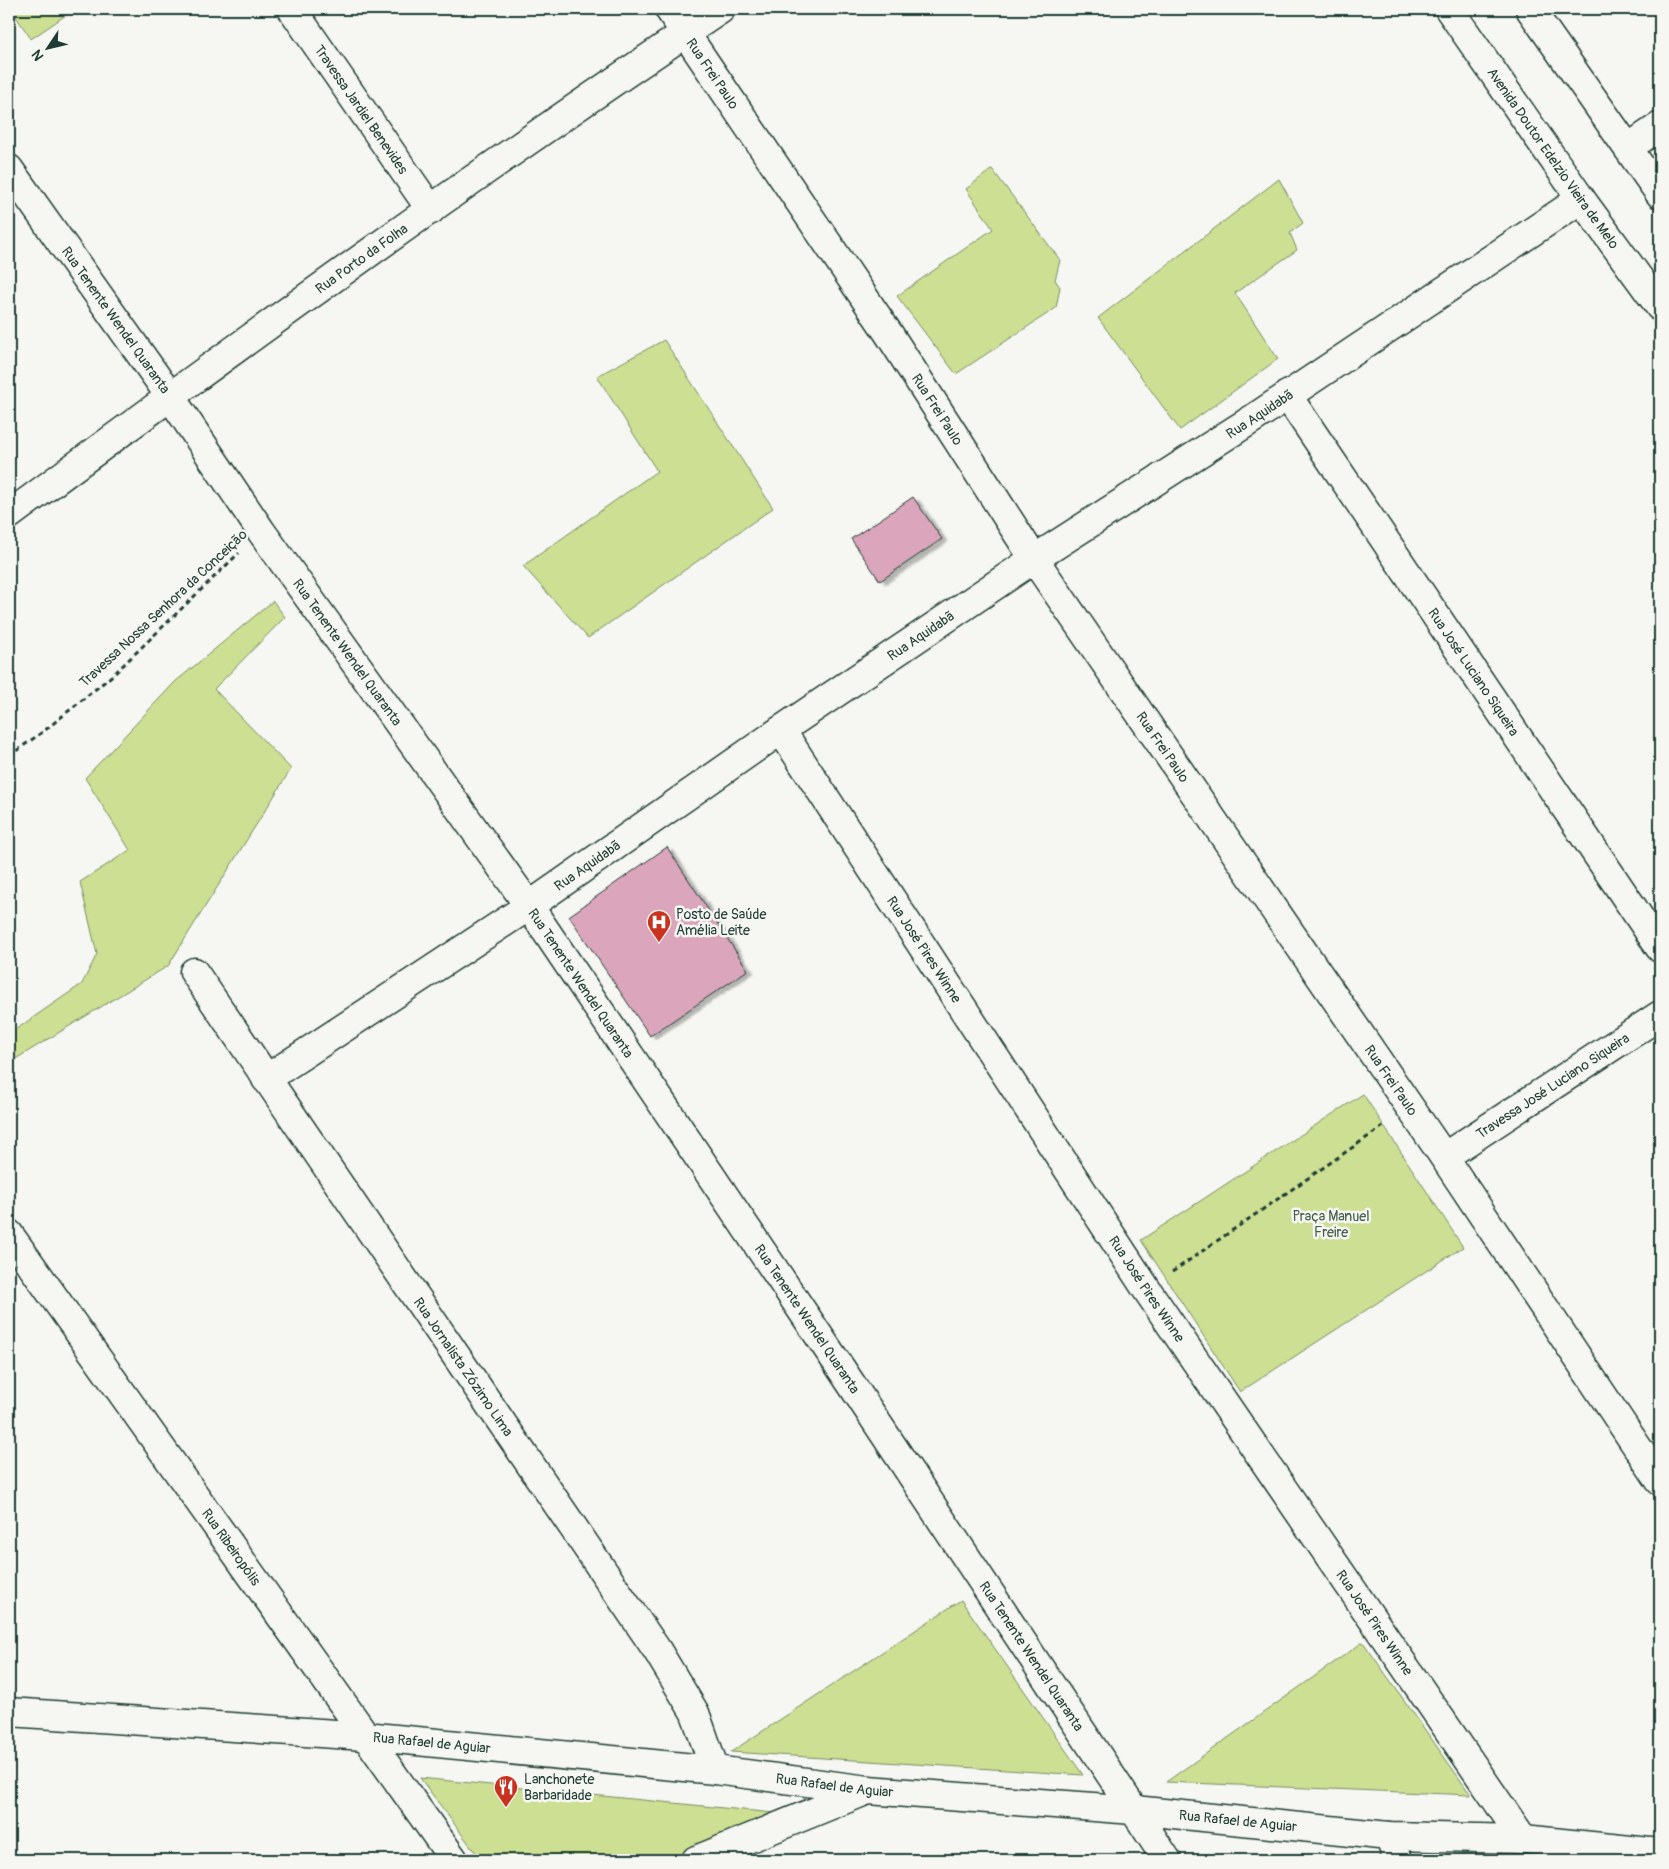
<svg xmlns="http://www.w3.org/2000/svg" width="1669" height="1869" font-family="Pangolin,sans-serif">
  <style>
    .green { fill: #cddf93; stroke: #768e64 }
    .building { fill: #dba5bb; stroke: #1f3d34; filter: url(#shadow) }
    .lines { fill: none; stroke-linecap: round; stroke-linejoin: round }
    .street-casing { stroke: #1f3d34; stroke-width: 31 }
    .secondary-casing { stroke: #1f3d34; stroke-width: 31 }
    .path { stroke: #1f3d34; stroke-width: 3; stroke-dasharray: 5 4; stroke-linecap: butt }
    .street { stroke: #f6f6f2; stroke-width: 28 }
    .secondary { stroke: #f6f6f2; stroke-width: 28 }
    .labels { text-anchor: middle; stroke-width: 5; stroke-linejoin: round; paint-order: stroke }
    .street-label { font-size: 14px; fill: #1f3d34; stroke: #f6f6f2 }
    .poi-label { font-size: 14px; fill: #1f3d34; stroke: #f6f6f2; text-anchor: start }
    .park-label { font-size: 14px; fill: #425d47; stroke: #f6f6f2 }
  </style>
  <defs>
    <filter id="shadow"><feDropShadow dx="5.5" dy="3" stdDeviation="1" flood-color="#0004"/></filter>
  </defs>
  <rect width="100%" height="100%" fill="#f6f6f2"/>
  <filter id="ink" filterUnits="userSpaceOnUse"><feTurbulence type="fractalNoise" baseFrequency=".02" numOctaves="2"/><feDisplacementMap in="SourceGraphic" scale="10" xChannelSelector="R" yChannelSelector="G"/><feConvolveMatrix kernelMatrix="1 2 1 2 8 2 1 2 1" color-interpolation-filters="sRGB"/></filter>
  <g filter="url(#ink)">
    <path class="green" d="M11 9H65L69 13 31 39Z
      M992 169 1060 260 1055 280 1060 287 1056 308 956 374 897 296 993 229 966 189Z
      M1279 179 1303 223 1290 233 1297 250 1235 293 1278 359 1180 430 1098 318Z
      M664 340 773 508 588 638 523 566 657 471 597 376Z
      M273 601 285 617 214 689 291 769 168 966 9 1063V1034L82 984 97 954 80 882 130 850 85 778 175 682Z
      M1363 1094 1463 1247 1240 1392 1141 1240Z
      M961 1600 1083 1775 731 1752Z
      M1363 1642 1471 1795 1166 1782Z
      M420 1778 784 1814 672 1860H481Z"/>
    <path class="building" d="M913 497 942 539 880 581 851 539Z
      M667 847 748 970 650 1036 569 916Z"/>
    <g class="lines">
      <g class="street-casing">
        <g id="street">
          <path id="s1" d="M292 9 431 210"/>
          <path id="s2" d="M669 9 889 334 1034 559 1444 1157 1660 1481"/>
          <path d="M1628 148 1660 126"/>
          <path id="s3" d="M9 169 170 396 261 531 529 906 842 1370 1167 1860"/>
          <path id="s4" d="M1287 395 1660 948"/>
          <path id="s5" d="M9 515C243 342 479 171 721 9"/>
          <path id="s6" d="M781 730 1147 1290 1523 1839"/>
          <path id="s7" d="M194 972 657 1650 695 1713 715 1770"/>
          <path id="s8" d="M266 1079 529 906 781 730 1034 559 1254 418 1581 199"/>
          <path id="s9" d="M1444 1157 1660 1015"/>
          <path id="s10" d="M9 1234 454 1860"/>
          <path d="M1389 1836 1398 1860"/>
          <path d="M696 1860 868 1790"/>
        </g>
      </g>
      <g class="secondary-casing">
        <g id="secondary">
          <path id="s11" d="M1449 9 1581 199 1660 307"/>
          <path d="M1530 9 1660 194"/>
          <path id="s12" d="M9 1712 365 1736 715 1770 868 1790 1134 1810 1389 1836 1523 1839 1660 1853"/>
        </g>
      </g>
      <path class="path" d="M9 756 44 731 114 674 239 553
        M1172 1272 1385 1125"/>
      <use href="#street" class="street"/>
      <use href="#secondary" class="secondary"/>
    </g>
  </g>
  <defs>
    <g id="hospital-pin" transform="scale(1.25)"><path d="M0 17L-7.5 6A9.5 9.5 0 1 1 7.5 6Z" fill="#c8321e" stroke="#f6f6f2"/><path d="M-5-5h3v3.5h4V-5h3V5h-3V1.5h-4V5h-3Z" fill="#fff"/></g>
    <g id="restaurant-pin" transform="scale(1.25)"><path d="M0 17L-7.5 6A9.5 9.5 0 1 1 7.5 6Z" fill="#c8321e" stroke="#f6f6f2"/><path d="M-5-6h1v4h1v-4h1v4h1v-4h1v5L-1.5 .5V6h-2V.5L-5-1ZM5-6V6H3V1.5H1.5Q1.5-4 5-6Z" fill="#fff"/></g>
  </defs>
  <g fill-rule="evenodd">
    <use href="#hospital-pin" x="659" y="922"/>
    <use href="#restaurant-pin" x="506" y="1787"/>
  </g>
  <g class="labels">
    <g class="street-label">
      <text dy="5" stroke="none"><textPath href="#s2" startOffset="78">Rua Frei Paulo</textPath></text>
      <text dy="5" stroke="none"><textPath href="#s1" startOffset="122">Travessa Jardiel Benevides</textPath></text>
      <text dy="5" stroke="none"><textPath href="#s11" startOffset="182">Avenida Doutor Edelzio Vieira de Melo</textPath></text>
      <text dy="5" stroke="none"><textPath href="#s5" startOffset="436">Rua Porto da Folha</textPath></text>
      <text dy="5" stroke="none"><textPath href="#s3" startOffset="185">Rua Tenente Wendel Quaranta</textPath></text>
      <text dy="5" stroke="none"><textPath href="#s2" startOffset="482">Rua Frei Paulo</textPath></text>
      <text dy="5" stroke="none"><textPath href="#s8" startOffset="1196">Rua Aquidabã</textPath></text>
      <text transform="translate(163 608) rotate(-43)" y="5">Travessa Nossa Senhora da Conceição</text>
      <text dy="5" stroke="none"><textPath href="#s8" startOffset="791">Rua Aquidabã</textPath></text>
      <text dy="5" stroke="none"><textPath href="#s3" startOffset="590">Rua Tenente Wendel Quaranta</textPath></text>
      <text dy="5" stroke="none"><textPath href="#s4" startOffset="334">Rua José Luciano Siqueira</textPath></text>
      <text dy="5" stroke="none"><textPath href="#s2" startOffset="888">Rua Frei Paulo</textPath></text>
      <text dy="5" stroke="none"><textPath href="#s8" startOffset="386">Rua Aquidabã</textPath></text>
      <text dy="5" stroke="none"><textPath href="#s6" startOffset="262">Rua José Pires Winne</textPath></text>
      <text dy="5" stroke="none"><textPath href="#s3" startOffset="995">Rua Tenente Wendel Quaranta</textPath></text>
      <text dy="5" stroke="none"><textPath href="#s2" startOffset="1292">Rua Frei Paulo</textPath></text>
      <text dy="5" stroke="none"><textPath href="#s9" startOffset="130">Travessa José Luciano Siqueira</textPath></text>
      <text dy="5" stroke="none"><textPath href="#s6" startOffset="668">Rua José Pires Winne</textPath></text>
      <text dy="5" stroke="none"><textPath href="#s3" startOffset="1400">Rua Tenente Wendel Quaranta</textPath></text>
      <text dy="5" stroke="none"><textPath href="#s7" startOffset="478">Rua Jornalista Zózimo Lima</textPath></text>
      <text dy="5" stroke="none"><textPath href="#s10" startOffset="384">Rua Ribeiropólis</textPath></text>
      <text dy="5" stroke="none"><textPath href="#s6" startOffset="1072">Rua José Pires Winne</textPath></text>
      <text dy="5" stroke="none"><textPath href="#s3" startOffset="1805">Rua Tenente Wendel Quaranta</textPath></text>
      <text dy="5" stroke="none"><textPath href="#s12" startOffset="424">Rua Rafael de Aguiar</textPath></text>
      <text dy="5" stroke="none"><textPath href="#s12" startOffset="829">Rua Rafael de Aguiar</textPath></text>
      <text dy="5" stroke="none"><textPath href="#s12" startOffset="1234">Rua Rafael de Aguiar</textPath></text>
    </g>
    <g class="poi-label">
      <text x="676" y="919">Posto de Saúde<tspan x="676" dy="16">Amélia Leite</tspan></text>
      <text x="524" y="1784">Lanchonete<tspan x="524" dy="16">Barbaridade</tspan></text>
    </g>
    <g class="park-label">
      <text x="1331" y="1221">Praça Manuel<tspan x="1331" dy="16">Freire</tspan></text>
    </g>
  </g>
  <rect width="1669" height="1869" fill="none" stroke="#f6f6f2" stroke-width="30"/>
  <rect x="15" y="15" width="1639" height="1839" fill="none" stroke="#1f3d34" stroke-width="2" filter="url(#ink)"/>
  <g transform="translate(48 48) rotate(235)" stroke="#f6f6f2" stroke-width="4" paint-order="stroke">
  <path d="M0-4L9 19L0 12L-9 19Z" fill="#1f3d34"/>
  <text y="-8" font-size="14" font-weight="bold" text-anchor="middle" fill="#1f3d34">N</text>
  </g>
</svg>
